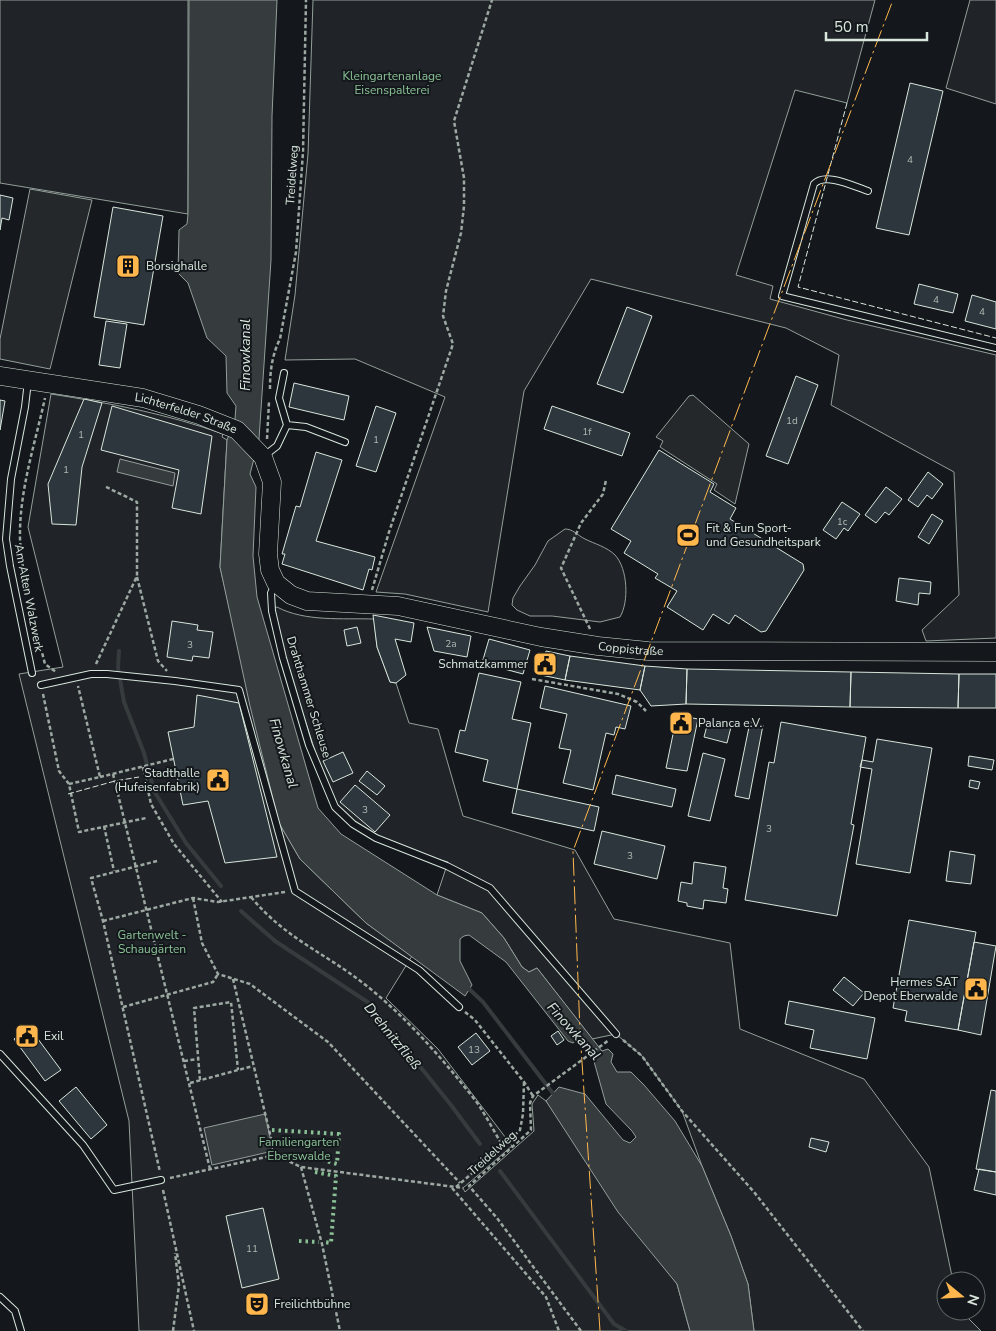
<svg xmlns="http://www.w3.org/2000/svg" width="996" height="1331" font-family="'Nunito Sans',sans-serif">
  <style>
    .green { fill: #202428; stroke: #939e99 }
    .parking { fill: #24282b; stroke: #939e99 }
    .water { fill: #363b3e; stroke: #939e99 }
    .lines { fill: none; stroke-linecap: round; stroke-linejoin: round }
    .stream { stroke: #363b3e; stroke-width: 4 }
    .building { fill: #2c363c; stroke: #d8e6dc }
    .service-casing { stroke: #d8e6dc; stroke-width: 8 }
    .secondary-casing { stroke: #d8e6dc; stroke-width: 19 }
    .path { stroke: #9da8a2; stroke-width: 2.5; stroke-dasharray: 4 2.5; stroke-linecap: butt }
    .service { stroke: #14181c; stroke-width: 6 }
    .secondary { stroke: #14181c; stroke-width: 18 }
    .hedge { stroke: #8ac095; stroke-width: 4; stroke-dasharray: 2.5 4; stroke-linecap: butt }
    .fence { stroke: #d8e6dc; stroke-width: 1; stroke-dasharray: 6 2.5; stroke-linecap: butt }
    .power { stroke: #ffb74d; stroke-width: 1; stroke-dasharray: 18 4 2.5 4; stroke-linecap: butt }
    .labels { text-anchor: middle; stroke-width: 4; stroke-linejoin: round; paint-order: stroke }
    .number-label { font-size: 10px; fill: #adbab4 }
    .park-label { font-size: 12px; fill: #8ac095; stroke: #14181c }
    .street-label { font-size: 12px; fill: #d8e6dc; stroke: #14181c }
    .poi-label { font-size: 12px; fill: #d8e6dc; stroke: #14181c; text-anchor: start }
    .water-label { font-size: 14px; font-style: italic; fill: #d8e6dc; stroke: #14181c }
  </style>
  <rect width="100%" height="100%" fill="#14181c"/>
  <path class="green" d="M0 0H188V214L0 183Z
    M313 0H875L847 103 795 90 736 275 773 286 770 299 847 320 996 355V638L926 641 922 630 959 595 954 472 831 405 839 355 786 328 591 279 524 391 488 612 405 594 376 592 445 397 355 359 285 360 295 295 308 154Z
    M970 0H996V104L946 88Z
    M51 394C109 403 168 414 223 434L222 437 227 440 220 567 279 823 300 859 366 923 412 956 386 998 438 1049 512 1146 463 1188 465 1192 534 1131 532 1104 538 1095 546 1101 677 1284 690 1331H139L129 1121 19 674 63 667 28 527Z
    M565 529C573 529 577 535 585 539 595 544 607 547 615 555 628 569 629 602 620 617L600 622 552 616H530L517 610 512 605 513 598 520 586 535 565 548 541Z
    M277 607C305 622 343 618 374 619L377 647 390 682 396 683 409 723 438 729 463 816 575 850 614 919 730 943 740 1029 864 1079 929 1167 953 1281H946V1311H961L981 1331H754L748 1284 731 1236 702 1166 682 1111 642 1056 616 1034 592 1039 537 968 529 972 522 967 504 938 482 913 437 895 448 862 383 844 335 811 290 675 273 608Z"/>
  <path class="parking" d="M30 189 92 200 50 369 0 359V339Z
    M693 395 749 444 735 504 714 490 717 484 660 447 663 441 656 437 689 396Z"/>
  <path class="water" d="M189 0H277L272 116 271 260 259 439 250 474 256 487 253 556 257 597 318 808 341 834 437 895 482 913 504 938 522 967 529 972 537 968 602 1051 608 1049 613 1054 611 1062 617 1072H631L644 1085 675 1121 702 1166 731 1236 748 1284 754 1331H690L677 1284 618 1212 546 1101 559 1087 585 1094 623 1140 630 1143 636 1137 632 1131 606 1104 593 1058 578 1039 573 1043 568 1041 506 962 469 935 464 936 460 939V961L472 985 465 996 366 923 300 859 279 823 250 706 220 567 227 440 235 419 236 406 227 393 226 356 207 338 188 283 178 273 179 230 187 224 188 214Z
    M120 459 175 473 173 486 117 472Z
    M265 1114 273 1151 212 1165 204 1128Z"/>
  <g class="lines">
    <path class="stream" d="M119 651 118 668 124 702 144 753 154 791 186 843 221 886
      M241 911 275 941 369 1003 451 1105 480 1144
      M467 987 483 1002 555 1096
      M500 1171 614 1324 626 1331"/>
  </g>
  <path class="building" d="M910 83 943 91 909 235 876 228Z
    M0 195 13 198 9 220 2 218 0 230Z
    M113 207 163 216 144 325 94 317Z
    M919 284 958 294 953 313 914 304Z
    M972 295 996 302V329L965 321Z
    M627 307 652 316 623 393 597 384Z
    M106 321 127 324 120 368 99 365Z
    M796 376 818 385 788 464 766 456Z
    M294 383 349 396 344 420 289 407Z
    M84 399 102 403 82 467 76 525 52 524 48 484Z
    M0 400 5 401 0 430Z
    M112 406 212 436 201 514 172 508 179 470 101 450Z
    M376 406 396 413 376 472 356 466Z
    M552 406 630 433 622 456 544 429Z
    M659 450 714 484 710 492 736 508 730 519 803 564 804 570 766 631 761 632 735 615 729 624 713 614 703 630 667 607 677 591 655 578 658 574 624 553 631 541 611 529Z
    M316 452 342 460 316 541 375 557 372 570 369 569 363 590 282 564 285 554H282L296 506 300 507Z
    M928 472 943 484 932 499 927 495 918 507 908 500Z
    M886 487 902 499 889 515 885 512 876 523 865 515Z
    M842 502 860 514 848 531 844 528 836 539 823 530Z
    M932 514 943 521 929 544 918 537Z
    M899 578 931 582 930 594 919 593 918 605 896 601Z
    M373 615 414 623 411 642 395 639 406 675 396 683 390 682 377 647Z
    M172 621 198 625 197 630 213 632 209 658 193 656 192 661 167 657Z
    M357 627 361 643 347 646 344 630Z
    M427 627 471 636 467 657 434 651Z
    M489 639 530 650 523 674 482 663Z
    M546 651 570 656 565 680 541 675Z
    M570 656 645 666 640 690 565 680Z
    M645 666 687 669 686 704 651 706 640 690Z
    M687 669 851 672 850 707 686 704Z
    M851 672 959 674 958 708 850 707Z
    M479 673 521 682 512 719 531 723 517 789 483 781 488 760 455 752 460 730 465 731Z
    M959 674H996V708H958Z
    M545 686 631 706 625 729 616 727 614 735 606 733 593 790 563 783 571 750 559 748 567 714 540 708Z
    M197 695 239 703 277 857 225 863 208 801 183 805 168 732 194 727Z
    M677 715 698 719 687 771 666 768Z
    M708 722 731 727 727 743 704 737Z
    M750 722 763 725 749 799 735 796Z
    M781 722 866 737 851 824 854 825 837 916 745 900 769 762 774 763Z
    M877 739 932 748 910 873 856 864 872 769 860 767 862 760 873 762Z
    M343 752 353 773 333 782 323 761Z
    M703 753 725 759 710 821 688 816Z
    M969 756 994 760 992 770 968 766Z
    M367 771 385 786 377 795 359 781Z
    M616 775 676 789 672 807 612 794Z
    M970 780 980 782 978 789 969 787Z
    M355 785 390 815 375 832 340 802Z
    M517 789 599 807 594 831 512 813Z
    M602 831 665 846 657 879 594 864Z
    M950 851 975 855 971 884 946 881Z
    M694 862 726 867 723 888 728 889 726 903 704 900 703 909 687 906V903L678 901 681 882 692 884Z
    M909 920 976 932 958 1030 905 1021 907 1011 893 1008Z
    M974 942 996 946 981 1035 958 1030Z
    M844 977 864 993 853 1006 833 990Z
    M789 1001 875 1018 867 1059 810 1048 814 1030 785 1024Z
    M29 1027 61 1070 45 1081 14 1039Z
    M558 1031 564 1040 557 1045 551 1036Z
    M476 1033 490 1051 472 1065 458 1047Z
    M76 1087 107 1125 91 1139 59 1101Z
    M991 1090 996 1091V1172L976 1169Z
    M811 1138 829 1142 826 1152 809 1147Z
    M979 1169 996 1172V1195L974 1190Z
    M263 1208 279 1279 242 1288 226 1216Z"/>
  <g class="lines">
    <g class="service-casing">
      <path id="service" d="M868 191C853 186 825 172 814 184L782 296 996 348
        M28 381 25 407 11 479 6 539 10 566 32 673
        M287 425 306 427 345 442
        M264 456 277 446 287 425 279 398 284 373
        M275 584 271 593 272 611 283 658 309 745 335 807 353 824 376 838 447 866 490 888 616 1034
        M41 685 91 674H107L175 681 239 690 295 891 419 970 459 1007
        M0 1054 83 1145 114 1190 161 1180
        M0 1297 15 1311 21 1331"/>
    </g>
    <g class="secondary-casing">
      <g id="secondary">
        <path id="s1" d="M0 376 143 398 199 415 237 430 263 457 272 482 268 554 270 570 276 583 291 595 307 601 398 606 541 637 598 646 648 651 996 652"/>
      </g>
    </g>
    <path class="path" d="M270 389C270 371 272 355 280 339L296 252 303 152 306 0
      M267 439 269 402
      M137 577 158 661 167 671
      M372 590 389 532 453 344 443 316 446 291 461 233 464 206V178L454 121 492 0
      M27 592C24 575 21 557 20 539 19 491 35 444 45 398
      M29 603 45 664 56 672
      M590 629 561 568 581 523 603 494 606 480
      M96 664 137 576V502L104 486
      M532 679 618 694 637 702 646 711
      M43 694 59 771 69 784 79 832 146 818
      M143 767 151 804 174 844 222 902
      M113 774 210 1169
      M100 777 173 759
      M69 784 100 777 78 686
      M104 826 114 871
      M157 861 91 878 103 921 160 1172
      M251 897C285 938 323 952 363 983 399 1011 430 1045 459 1080 466 1089 474 1098 480 1107 488 1120 496 1134 503 1147
      M193 898 202 943 218 974 250 984 328 1042 460 1183
      M103 921 193 898 218 902 285 892
      M233 979 275 1155
      M123 1007 213 982 218 974
      M465 1012 475 1020 524 1082 533 1096
      M623 1040 642 1056 682 1111 754 1192 863 1331
      M184 1061 198 1059
      M200 1080 194 1008 231 1002 238 1070
      M190 1083 253 1066
      M301 1167 322 1244 340 1331
      M170 1178 275 1155 301 1167 463 1188
      M456 1187 503 1147 520 1130 523 1114 524 1082
      M452 1188 546 1297 559 1331
      M163 1190 194 1331
      M173 1331 179 1285 175 1253
      M581 1331 497 1218 469 1186 531 1130 530 1103 533 1096 609 1040"/>
    <use href="#service" class="service"/>
    <use href="#secondary" class="secondary"/>
    <path class="hedge" d="M272 1130 339 1134 337 1164 305 1155
      M315 1172 336 1176 331 1243 324 1242
      M299 1241 319 1242"/>
    <path class="fence" d="M847 103 798 287 996 338
      M68 794 115 781 139 777"/>
    <path class="power" d="M600 1331 580 1032 573 851 768 329 893 0"/>
  </g>
  <defs>
    <g id="building-square" transform="scale(1.25)"><rect x="-9" y="-9" width="18" height="18" rx="4" fill="#ffb74d" stroke="#14181c"/><path d="M-4-6H4V6H1V3H-1V6H-4ZM-2.5-4.3h1.7v1.8h-1.7ZM.8-4.3h1.7v1.8H.8ZM-2.5-1h1.7V.8h-1.7ZM.8-1h1.7V.8H.8Z" fill="#111"/></g>
    <g id="stadium-square" transform="scale(1.25)"><rect x="-9" y="-9" width="18" height="18" rx="4" fill="#ffb74d" stroke="#14181c"/><path d="M0-5a6.5 5 0 1 0 0 10a6.5 5 0 1 0 0-10ZM-3.5-1.8h7v3.6h-7Z" fill="#111"/></g>
    <g id="civic-square" transform="scale(1.25)"><rect x="-9" y="-9" width="18" height="18" rx="4" fill="#ffb74d" stroke="#14181c"/><path d="M-.6-6.5H3V-4.5H.6V-3L4-1V1h2V6H-6V1h2V-1L-.6-3ZM-1.2 2.5V6h2.4V2.5Z" fill="#111"/></g>
    <g id="theatre-square" transform="scale(1.25)"><rect x="-9" y="-9" width="18" height="18" rx="4" fill="#ffb74d" stroke="#14181c"/><path d="M-5-5.5Q0-4 5-5.5V0Q5 5 0 6Q-5 5-5 0ZM-3.3-2.5H-1v1.5H-3.3ZM1-2.5H3.3v1.5H1ZM-2.8 1Q0 5.5 2.8 1Z" fill="#111"/></g>
  </defs>
  <g fill-rule="evenodd">
    <use href="#building-square" x="128" y="266"/>
    <use href="#stadium-square" x="688" y="535"/>
    <use href="#civic-square" x="545" y="664"/>
    <use href="#civic-square" x="681" y="723"/>
    <use href="#civic-square" x="218" y="780"/>
    <use href="#civic-square" x="976" y="989"/>
    <use href="#civic-square" x="27" y="1036"/>
    <use href="#theatre-square" x="257" y="1304"/>
  </g>
  <g class="labels">
    <g class="number-label">
      <text x="910" y="163">4</text>
      <text x="936" y="303">4</text>
      <text x="982" y="315">4</text>
      <text x="792" y="424">1d</text>
      <text x="587" y="435">1f</text>
      <text x="81" y="438">1</text>
      <text x="376" y="443">1</text>
      <text x="66" y="473">1</text>
      <text x="842" y="525">1c</text>
      <text x="451" y="647">2a</text>
      <text x="190" y="648">3</text>
      <text x="365" y="813">3</text>
      <text x="769" y="832">3</text>
      <text x="630" y="859">3</text>
      <text x="474" y="1053">13</text>
      <text x="252" y="1252">11</text>
    </g>
    <g class="park-label">
      <text x="392" y="80">Kleingartenanlage<tspan x="392" dy="14">Eisenspalterei</tspan></text>
      <text x="152" y="939">Gartenwelt -<tspan x="152" dy="14">Schaugärten</tspan></text>
      <text x="299" y="1146">Familiengarten<tspan x="299" dy="14">Eberswalde</tspan></text>
    </g>
    <g class="street-label">
      <text transform="translate(292 175) rotate(-86)" y="4">Treidelweg</text>
      <text dy="4" stroke="none"><textPath href="#s1" startOffset="190">Lichterfelder Straße</textPath></text>
      <text transform="translate(29 598) rotate(79)" y="4">Am Alten Walzwerk</text>
      <text dy="4" stroke="none"><textPath href="#s1" startOffset="775">Coppistraße</textPath></text>
      <text transform="translate(309 697) rotate(73)" y="4">Drahthammer Schleuse</text>
      <text transform="translate(492 1153) rotate(-42)" y="4">Treidelweg</text>
    </g>
    <g class="poi-label">
      <text x="146" y="270">Borsighalle</text>
      <text x="706" y="532">Fit &amp; Fun Sport-<tspan x="706" dy="14">und Gesundheitspark</tspan></text>
      <text x="528" y="668" text-anchor="end">Schmatzkammer</text>
      <text x="698" y="727">Palanca e.V.</text>
      <text x="200" y="777" text-anchor="end">Stadthalle<tspan x="200" dy="14">(Hufeisenfabrik)</tspan></text>
      <text x="958" y="986" text-anchor="end">Hermes SAT<tspan x="958" dy="14">Depot Eberwalde</tspan></text>
      <text x="44" y="1040">Exil</text>
      <text x="274" y="1308">Freilichtbühne</text>
    </g>
    <g class="water-label">
      <text transform="translate(245 355) rotate(-90)" y="5">Finowkanal</text>
      <text transform="translate(284 753) rotate(74)" y="5">Finowkanal</text>
      <text transform="translate(574 1031) rotate(48)" y="5">Finowkanal</text>
      <text transform="translate(393 1036) rotate(51)" y="5">Drehnitzfließ</text>
    </g>
  </g>
  <g transform="translate(961 1296) rotate(108)"><circle r="24" fill="#14181c" stroke="#626a69"/>
  <path d="M0-4L9 19L0 12L-9 19Z" fill="#ffb74d"/>
  <text y="-8" font-size="14" font-weight="bold" text-anchor="middle" fill="#d8e6dc">N</text>
  </g>
  <path d="M826 32v8h101v-8" fill="none" stroke="#d8e6dc" stroke-width="2.5"/>
  <text x="834" y="32" font-size="15" fill="#d8e6dc" stroke="#14181c" stroke-width="4" paint-order="stroke">50 m</text>
</svg>
